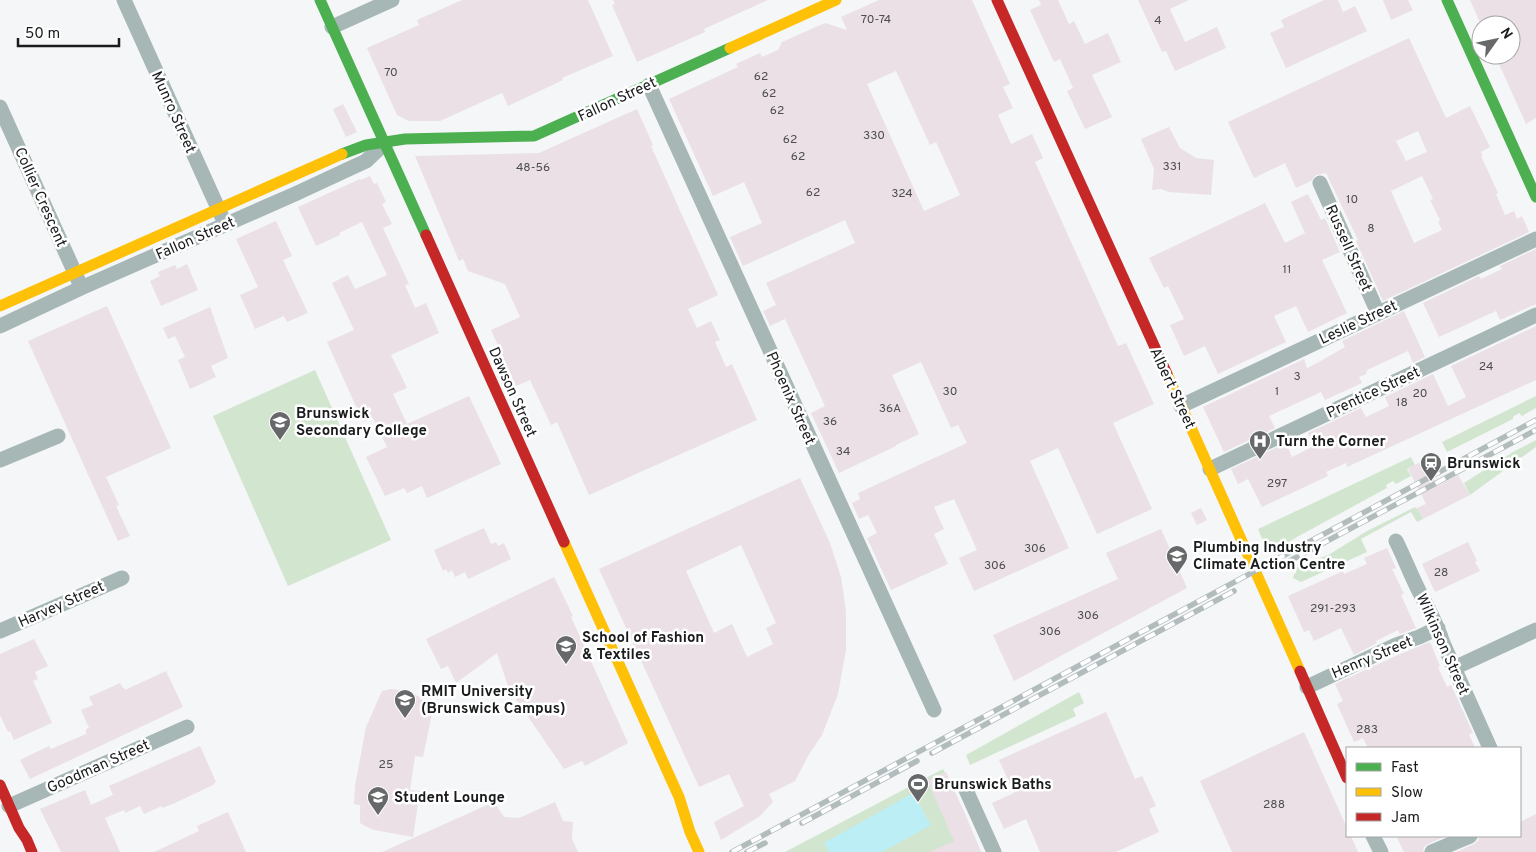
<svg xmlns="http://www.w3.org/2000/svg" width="1536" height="852" font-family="Overpass,sans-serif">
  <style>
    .green { fill: #d2e6cf }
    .water { fill: #bbeef5 }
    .building { fill: #eae0e5; fill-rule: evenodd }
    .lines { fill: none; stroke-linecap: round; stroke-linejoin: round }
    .street { stroke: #a6b7b5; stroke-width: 15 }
    .fast { stroke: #4caf50; stroke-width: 11 }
    .slow { stroke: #ffc107; stroke-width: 11 }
    .jam { stroke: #c62828; stroke-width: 11 }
    .rail-casing { stroke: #b3bcbc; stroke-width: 5.5 }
    .rail { stroke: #fff; stroke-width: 4; stroke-dasharray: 11; stroke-linecap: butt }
    .labels { text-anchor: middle; stroke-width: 5; stroke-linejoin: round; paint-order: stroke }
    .number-label { font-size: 12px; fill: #4e4d4f }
    .street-label { font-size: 15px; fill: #191b1c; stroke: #fff }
    .poi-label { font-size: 15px; font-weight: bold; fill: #191b1c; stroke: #fff; text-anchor: start }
  </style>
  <rect width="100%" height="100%" fill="#f4f6f8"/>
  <path class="green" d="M315 370 391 540 288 586 213 416Z
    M1536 396V408L1522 416 1519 413 1513 417V419L1447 452 1442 442Z
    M1536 440V447L1470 495 1464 483 1513 452Z
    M1411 457 1415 465 1407 469 1411 476 1396 484 1393 481 1386 485 1387 488 1297 537 1273 552 1270 548H1266L1258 529Z
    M1415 507 1416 509 1417 508 1423 519 1417 522 1411 512 1361 539 1367 552 1301 582 1293 578 1294 574 1296 573V568L1330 554 1367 531Z
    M1079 692 1084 703 1073 709 1076 716 970 765 966 755Z
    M943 769 981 852H785Z"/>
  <path class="water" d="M913 793 931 825 882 852H829L824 843Z"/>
  <path class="building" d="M462 0H588L613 56 562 78 563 80 508 106 502 93 440 121H409L397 115 367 48 419 25 417 20Z
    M613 0H768L704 29 705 32 637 62 612 5 615 4Z
    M879 0H972L1010 84 1003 87 1013 108 998 115 1011 144 1032 134 1043 158 1035 162 1118 346 1126 343 1154 404 1113 423 1152 509 1097 534 1058 448 1030 461 1069 548 974 591 959 558 977 550 954 499 934 507 944 529 934 534 948 564 891 590 867 538 877 533 868 515 859 519 852 503 860 499 858 493 967 443 958 425 951 428 921 362 892 375 919 434 896 445V446L839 473 811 413 825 406 785 319 770 326 763 311 776 305 766 283 855 243 845 220 743 266 730 237 762 223 744 182 713 196 669 99 738 67 736 64 760 53 762 57 778 50 782 42 825 23 847 30 841 17ZM896 71 930 145 936 142 960 195 924 211 867 84Z
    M1039 0H1058L1069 24 1074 21 1085 44 1108 33 1121 62 1092 75 1112 117 1085 129 1067 91 1073 88 1060 59 1054 62 1030 10 1041 5Z
    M1138 0H1189L1170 9 1185 42 1217 27 1226 48 1175 71 1166 51 1162 52Z
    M1324 0H1338L1343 12 1355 6 1367 31 1286 68 1270 33 1284 27 1281 20Z
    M1383 0H1408L1413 10 1391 20Z
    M1470 0H1536V118L1526 124 1495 55H1511V25H1481Z
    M1409 38 1446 118 1470 106 1490 147 1481 152 1483 156H1481L1498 193 1496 194 1505 215 1514 211 1517 219 1522 216 1529 232 1383 301 1356 241 1358 240 1326 173 1316 175 1311 181 1296 188 1285 163 1254 178 1228 122ZM1418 131 1427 152 1406 161 1396 141ZM1422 176 1433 199 1430 200 1440 220 1438 222 1442 230 1414 243 1391 191Z
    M343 104 357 132 346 137 333 109Z
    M637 109 653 145 651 146 718 295 688 309 697 328 711 321 720 340 715 342 726 367 732 364 757 420 589 495 557 422 551 425 530 380 516 386 491 330 520 317 505 284 468 271 463 259 459 261 415 156 539 153Z
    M1169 127 1180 148 1196 158 1214 160 1211 195 1169 192 1161 189 1152 190 1154 169 1141 139Z
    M370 176 374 184 377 183 386 202 382 204 392 224 383 228 409 284 405 285 415 308 426 303 439 333 391 355 407 388 393 394 407 424 469 396 501 464 427 498 422 486 407 493 404 488 385 496 366 457 387 447 373 418 363 422 327 342 354 330 332 283 348 275 355 289 387 275 362 222 339 233 340 235 316 246 298 207 360 179 361 180Z
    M1308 194 1321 220 1325 218 1340 252 1322 260 1347 313 1308 332 1296 306 1274 316 1286 342 1218 374 1205 346 1184 356 1170 325 1184 319 1168 286 1164 288 1149 258 1265 203 1285 243 1305 233 1291 202Z
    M276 221 292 256 283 260 308 313 287 322 284 316 255 329 240 295 258 287 236 239Z
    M1536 249V304L1500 320 1496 311 1439 337 1423 303 1479 276 1481 279 1502 269 1500 266Z
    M187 264 198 290 161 306 150 281 160 276 158 272 175 265 177 269Z
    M107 306 171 448 106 477 119 505 116 506 130 536 118 541 28 341Z
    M210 307 228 358 211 366 216 377 190 389 178 360 185 357 175 336 168 339 163 328Z
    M1404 311 1425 357 1413 363 1408 351 1367 370 1366 374 1359 377 1362 383 1325 400 1321 392 1269 416 1275 428 1224 452 1203 407 1304 359 1307 368 1319 362 1345 347 1342 341Z
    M1536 326V380L1347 467 1346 463 1326 472 1328 476 1262 507 1248 479 1238 484 1231 469 1286 443 1292 457 1314 446 1308 433 1361 408 1366 417 1389 406 1385 397 1433 374 1448 406 1466 397 1451 366Z
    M1424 460 1438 486 1458 475 1470 495 1423 519 1417 508 1426 504 1408 469Z
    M800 478 830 543 841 577 846 612V650L838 694 822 735 808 756 795 781 769 794 773 802 760 816 721 840 714 822 744 806 729 774 699 787 599 569ZM741 545 776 623 766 628 773 644 747 657 732 624 714 633 686 571Z
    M1201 508 1207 520 1197 525 1191 513Z
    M484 528 491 544 496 542 498 546 504 543 511 559 468 579 465 572 455 577 452 570 448 573 446 569 443 571 434 550Z
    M1161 529 1187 588 1014 681 993 635 1118 579 1106 553Z
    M1468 542 1477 561 1475 562 1480 571 1435 592 1422 564Z
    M1387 548 1396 568 1392 569 1404 594 1401 595 1416 628 1400 634 1398 630 1376 641 1377 643 1354 655 1341 628 1314 641 1309 630 1304 632 1288 596 1343 571 1344 574 1367 564 1364 558Z
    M554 577 573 616 571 617 628 743 585 766 582 761 564 769 509 689 497 653 456 683 448 666 441 669 426 639Z
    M34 639 48 666 35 672 38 679 33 681 52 723 14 740 10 731 8 732 0 715V654Z
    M1430 642 1440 666 1438 667 1447 687 1451 685 1473 733 1469 734 1475 748H1368L1363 738 1354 742 1337 704 1343 701 1335 684 1400 654Z
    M166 671 183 707 30 779 20 760 49 746 51 749 86 734V729L89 728 81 710 93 705 89 697 120 683 123 688H124L125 690Z
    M391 689 407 691 420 697V699L434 704 423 757 415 756 410 790 420 791 413 837 374 830 367 827 360 823V805L354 804 355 786 366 727 382 691Z
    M1106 712 1135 779 1142 776 1144 780 1156 806 1149 809 1159 832 1116 852H1040L1026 819 1004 829 992 803 1014 793 999 760Z
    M1304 732 1347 828V836H1351L1358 852H1232L1200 781Z
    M200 746 216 782 214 783 215 784 173 804 162 808V806L144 814 140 806 125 813 124 810 105 818 120 852H61L40 809 85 790 91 805 113 795 109 786Z
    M946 772 966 816 981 852H929L954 841 927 780Z
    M494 802 504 817 519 818 555 802 563 821 573 822 572 839 578 852H382Z
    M228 812 246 852H154L199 831 197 826Z
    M1536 814V852H1456L1474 844 1478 841 1479 836H1520V822Z
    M1396 836H1446L1428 844 1424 847 1423 852H1404Z"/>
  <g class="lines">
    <path class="street" d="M124 0 222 217
      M332 27 392 0
      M649 85 934 710
      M0 107 79 282
      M1320 183 1378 313
      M0 326 81 288 295 194 366 161 385 143
      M1181 406 1536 239
      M0 460 58 436
      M1210 469 1536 315
      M1396 541C1405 559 1412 578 1421 595 1430 612 1437 624 1443 643L1490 748
      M0 631 122 578
      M1454 668 1536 630
      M1307 687 1396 645 1419 637 1438 628
      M966 790 994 852
      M9 806 187 727
      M1373 836 1381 852
      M1432 852 1470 836"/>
    <path class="fast" d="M320 0 426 235
      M1447 0 1536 197
      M342 154 366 145 405 139 534 136 730 48"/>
    <path class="slow" d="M730 48 836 0
      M0 306 342 154
      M1167 374 1300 671
      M564 542 679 797 690 832 699 852"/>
    <path class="jam" d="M997 0 1167 374
      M426 235 564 542
      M1300 671 1347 778
      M0 785 19 828 27 840 32 852"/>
    <g class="rail-casing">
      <path id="rail" d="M1280 566 1536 430
        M932 753 1234 591
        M802 823 917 761
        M732 852 1536 420
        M747 852 765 843"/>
    </g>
    <use href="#rail" class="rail"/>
  </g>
  <defs>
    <g id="school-pin" transform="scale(1.125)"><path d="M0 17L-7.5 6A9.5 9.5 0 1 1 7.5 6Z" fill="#666869" stroke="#fff"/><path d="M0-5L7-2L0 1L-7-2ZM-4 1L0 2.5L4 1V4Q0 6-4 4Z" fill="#fff"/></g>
    <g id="hospital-pin" transform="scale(1.125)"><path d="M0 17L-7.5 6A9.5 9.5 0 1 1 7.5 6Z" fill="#666869" stroke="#fff"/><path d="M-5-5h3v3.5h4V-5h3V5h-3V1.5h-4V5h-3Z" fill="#fff"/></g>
    <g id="station-pin" transform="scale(1.125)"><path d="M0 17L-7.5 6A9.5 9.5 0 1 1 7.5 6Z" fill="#666869" stroke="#fff"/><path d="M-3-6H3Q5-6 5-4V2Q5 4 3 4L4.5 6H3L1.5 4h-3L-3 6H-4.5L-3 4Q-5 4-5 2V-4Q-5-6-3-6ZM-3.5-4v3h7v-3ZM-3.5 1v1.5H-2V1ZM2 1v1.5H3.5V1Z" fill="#fff"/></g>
    <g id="university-pin" transform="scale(1.125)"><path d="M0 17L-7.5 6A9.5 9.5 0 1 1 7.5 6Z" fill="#666869" stroke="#fff"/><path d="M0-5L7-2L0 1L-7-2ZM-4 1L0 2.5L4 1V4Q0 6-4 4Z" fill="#fff"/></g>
    <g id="stadium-pin" transform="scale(1.125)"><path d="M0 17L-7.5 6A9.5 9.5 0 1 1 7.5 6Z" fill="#666869" stroke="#fff"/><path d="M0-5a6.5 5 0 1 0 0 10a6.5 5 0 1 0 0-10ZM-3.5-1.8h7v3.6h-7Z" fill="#fff"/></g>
  </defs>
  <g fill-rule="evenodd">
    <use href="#school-pin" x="280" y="422"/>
    <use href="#hospital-pin" x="1260" y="441"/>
    <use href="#station-pin" x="1431" y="463"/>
    <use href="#university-pin" x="1177" y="556"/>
    <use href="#university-pin" x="566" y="646"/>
    <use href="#university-pin" x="405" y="700"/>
    <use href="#stadium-pin" x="918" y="784"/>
    <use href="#university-pin" x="378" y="797"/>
  </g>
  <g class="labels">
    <g class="number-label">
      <text x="876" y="23">70-74</text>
      <text x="1158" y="24">4</text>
      <text x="391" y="76">70</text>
      <text x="761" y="80">62</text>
      <text x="769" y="97">62</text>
      <text x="777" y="114">62</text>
      <text x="874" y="139">330</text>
      <text x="790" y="143">62</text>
      <text x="798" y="160">62</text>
      <text x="1172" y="170">331</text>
      <text x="533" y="171">48-56</text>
      <text x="813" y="196">62</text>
      <text x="902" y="197">324</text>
      <text x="1352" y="203">10</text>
      <text x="1371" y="232">8</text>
      <text x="1287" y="273">11</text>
      <text x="1486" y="370">24</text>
      <text x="1297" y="380">3</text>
      <text x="950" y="395">30</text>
      <text x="1277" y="395">1</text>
      <text x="1420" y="397">20</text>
      <text x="1402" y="406">18</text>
      <text x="890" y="412">36A</text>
      <text x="830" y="425">36</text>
      <text x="843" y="455">34</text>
      <text x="1277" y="487">297</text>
      <text x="1035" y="552">306</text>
      <text x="995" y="569">306</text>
      <text x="1441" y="576">28</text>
      <text x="1333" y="612">291-293</text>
      <text x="1088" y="619">306</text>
      <text x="1050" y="635">306</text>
      <text x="1367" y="733">283</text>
      <text x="386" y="768">25</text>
      <text x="1274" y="808">288</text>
    </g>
    <g class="street-label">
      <text transform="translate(617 99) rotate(-25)" y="5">Fallon Street</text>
      <text transform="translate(174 112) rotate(66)" y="5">Munro Street</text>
      <text transform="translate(41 197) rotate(66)" y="5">Collier Crescent</text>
      <text transform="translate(195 238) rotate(-24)" y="5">Fallon Street</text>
      <text transform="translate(1349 248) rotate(66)" y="5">Russell Street</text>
      <text transform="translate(1358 322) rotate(-25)" y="5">Leslie Street</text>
      <text transform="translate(1173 388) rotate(65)" y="5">Albert Street</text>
      <text transform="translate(513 392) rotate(66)" y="5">Dawson Street</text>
      <text transform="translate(1373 392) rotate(-25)" y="5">Prentice Street</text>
      <text transform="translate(791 398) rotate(66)" y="5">Phoenix Street</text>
      <text transform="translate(61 604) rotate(-24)" y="5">Harvey Street</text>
      <text transform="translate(1443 644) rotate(66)" y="5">Wilkinson Street</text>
      <text transform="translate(1372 657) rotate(-23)" y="5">Henry Street</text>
      <text transform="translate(98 766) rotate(-24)" y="5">Goodman Street</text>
    </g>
    <g class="poi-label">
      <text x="296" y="418">Brunswick<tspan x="296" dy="17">Secondary College</tspan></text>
      <text x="1276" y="446">Turn the Corner</text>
      <text x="1447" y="468">Brunswick</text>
      <text x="1193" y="552">Plumbing Industry<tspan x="1193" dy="17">Climate Action Centre</tspan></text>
      <text x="582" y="642">School of Fashion<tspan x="582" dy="17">&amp; Textiles</tspan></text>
      <text x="421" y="696">RMIT University<tspan x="421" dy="17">(Brunswick Campus)</tspan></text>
      <text x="934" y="789">Brunswick Baths</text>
      <text x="394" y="802">Student Lounge</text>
    </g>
  </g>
  <rect x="1346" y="747" width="175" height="90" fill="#ffffff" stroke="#a3a4a4"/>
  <rect x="1356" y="763" width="25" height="8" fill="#4caf50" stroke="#a3a4a4"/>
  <text x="1391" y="772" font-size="15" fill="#191b1c">Fast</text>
  <rect x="1356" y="788" width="25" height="8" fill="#ffc107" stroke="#a3a4a4"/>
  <text x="1391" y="797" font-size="15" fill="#191b1c">Slow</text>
  <rect x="1356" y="813" width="25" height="8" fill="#c62828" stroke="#a3a4a4"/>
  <text x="1391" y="822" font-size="15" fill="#191b1c">Jam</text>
  <g transform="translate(1496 40) rotate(57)"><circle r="24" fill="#ffffff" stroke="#a3a4a4"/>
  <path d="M0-4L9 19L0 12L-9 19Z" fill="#666869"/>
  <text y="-8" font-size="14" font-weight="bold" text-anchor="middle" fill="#191b1c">N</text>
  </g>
  <path d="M18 38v8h101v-8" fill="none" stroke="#191b1c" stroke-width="2.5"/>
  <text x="25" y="38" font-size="15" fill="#191b1c" stroke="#ffffff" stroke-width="4" paint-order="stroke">50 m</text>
</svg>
